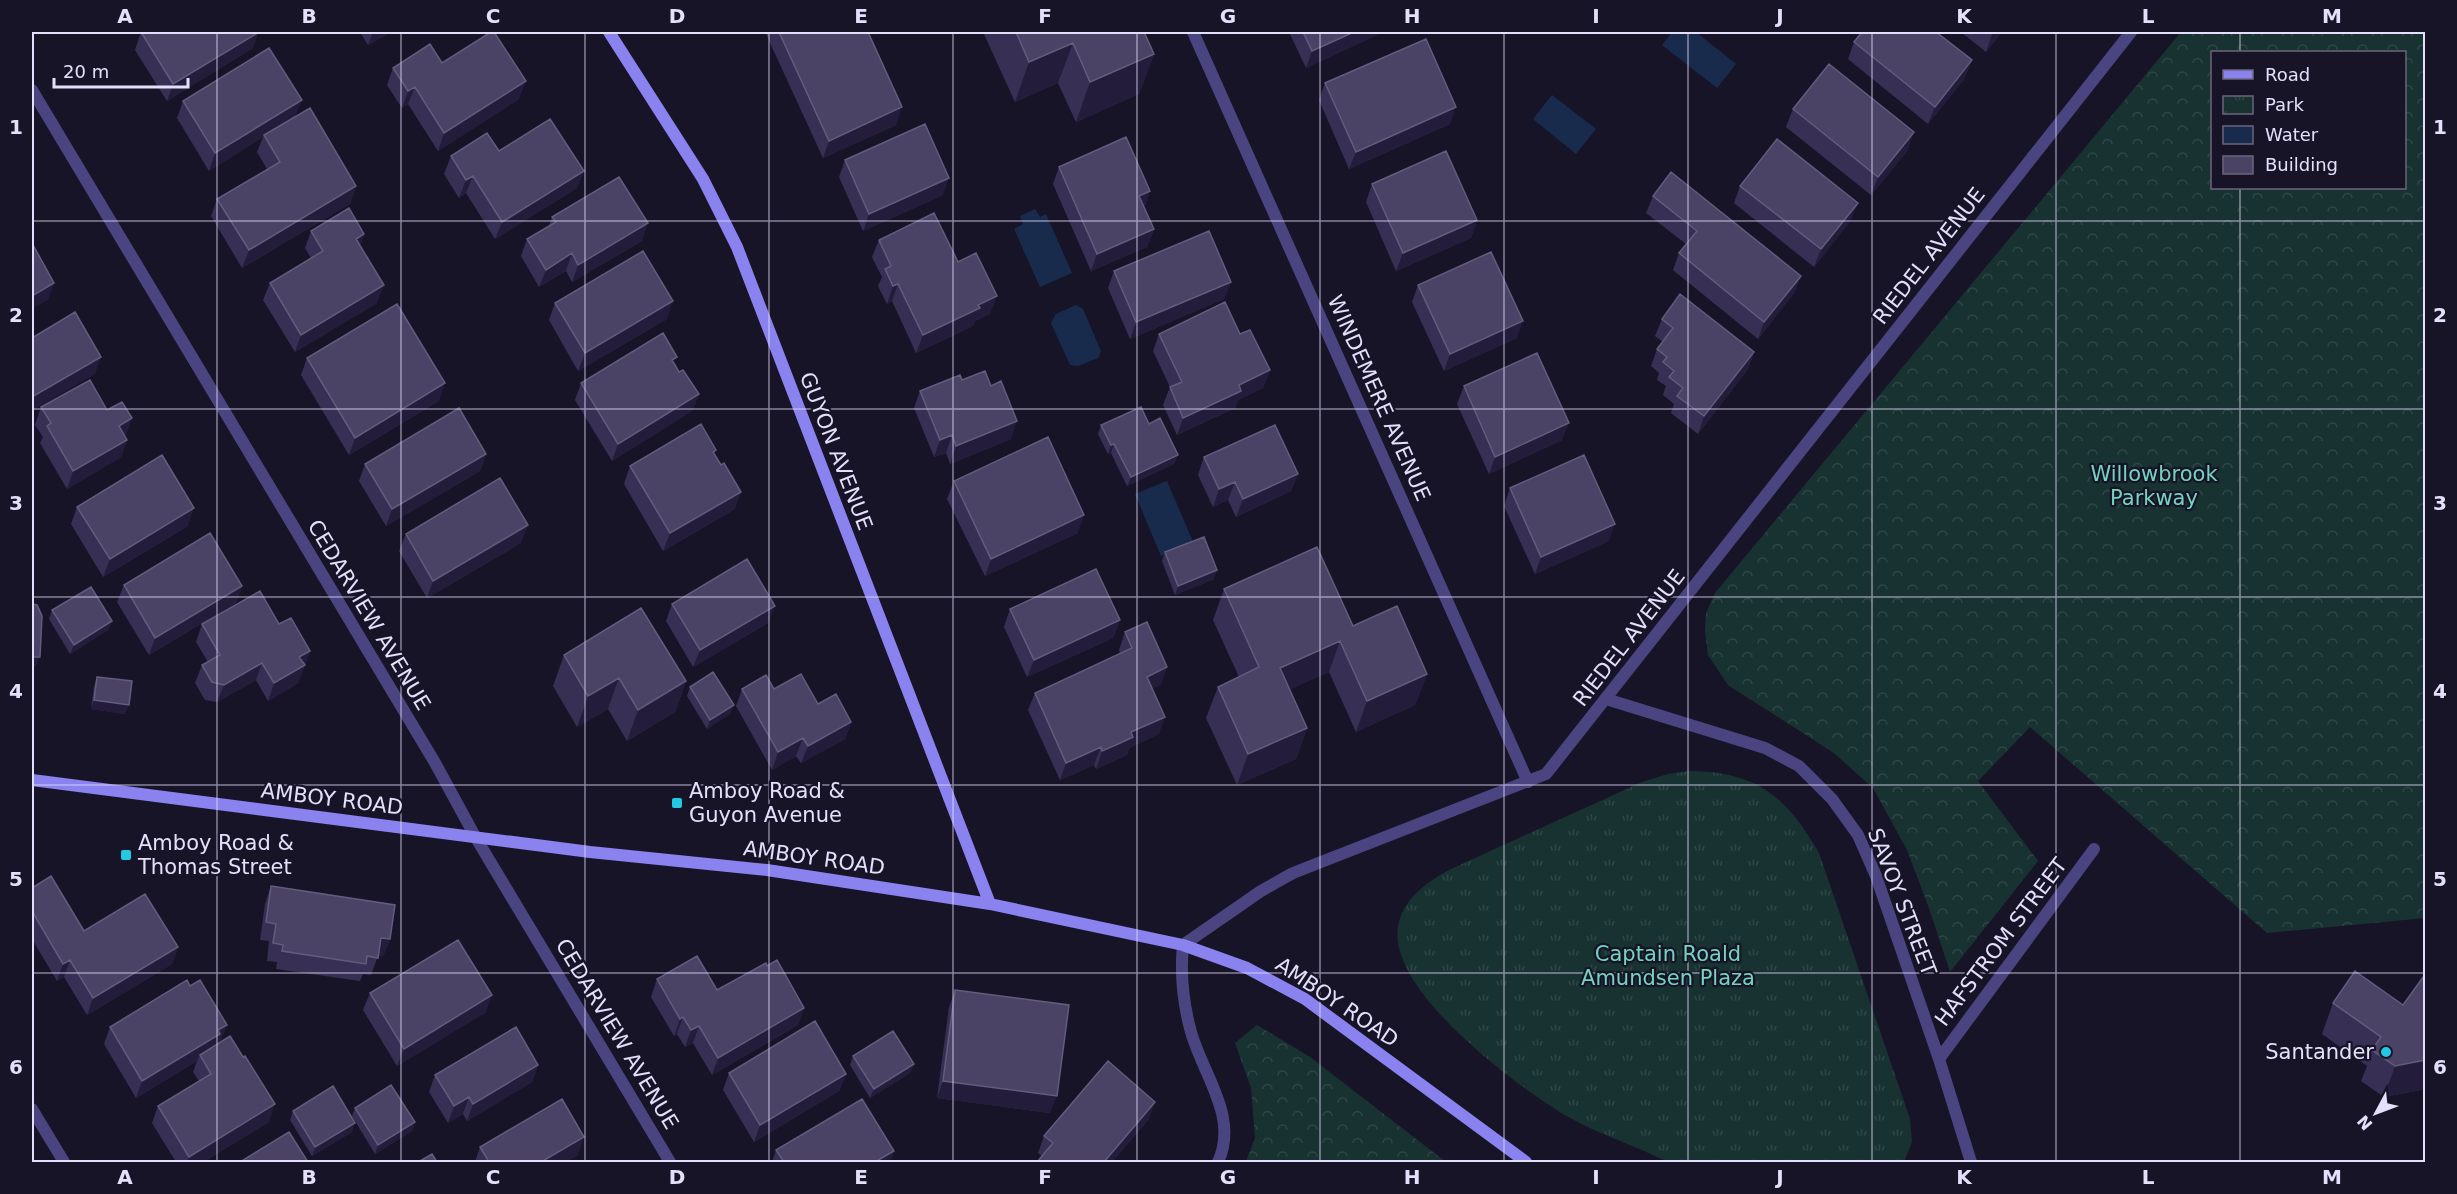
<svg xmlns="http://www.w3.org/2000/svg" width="2457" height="1194" font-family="'DejaVu Sans',sans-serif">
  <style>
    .forest { fill: url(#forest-crowns); fill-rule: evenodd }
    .park { fill: url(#park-tufts) }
    .water { fill: #182b4d }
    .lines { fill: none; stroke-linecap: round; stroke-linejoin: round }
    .street { stroke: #4a4581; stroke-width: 12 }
    .secondary { stroke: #8a83ef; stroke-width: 12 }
    .wall { fill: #383054 }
    .shaded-wall { fill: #231d3b }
    .building { fill: #4a4366; stroke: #625c7d; stroke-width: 1.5 }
    .grid { fill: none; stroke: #e4e0fb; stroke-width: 1.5; stroke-opacity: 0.55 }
    .poi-dot { fill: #25c8e2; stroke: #181428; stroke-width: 2 }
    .labels { text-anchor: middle; stroke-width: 4.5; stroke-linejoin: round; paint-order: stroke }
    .street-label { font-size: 21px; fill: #e4e0fb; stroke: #181428 }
    .park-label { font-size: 21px; fill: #74d3bf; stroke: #181428 }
    .poi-label { font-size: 21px; fill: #e4e0fb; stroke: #181428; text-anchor: start }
    .neatline { fill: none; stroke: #e4e0fb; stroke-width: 2 }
    .grid-label { font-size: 20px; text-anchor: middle; font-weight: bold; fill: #e4e0fb }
  </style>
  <defs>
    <pattern id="forest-crowns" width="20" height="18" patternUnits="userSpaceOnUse" patternTransform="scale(1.5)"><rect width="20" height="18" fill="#183232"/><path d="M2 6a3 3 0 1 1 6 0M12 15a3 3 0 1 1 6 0" fill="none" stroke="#2e4646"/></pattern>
    <pattern id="park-tufts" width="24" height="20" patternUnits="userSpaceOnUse" patternTransform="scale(1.5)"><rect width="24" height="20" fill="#183232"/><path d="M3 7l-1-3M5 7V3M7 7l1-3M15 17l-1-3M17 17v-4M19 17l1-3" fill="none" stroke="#2e4646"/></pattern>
  </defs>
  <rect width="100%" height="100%" fill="#181428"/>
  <path class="forest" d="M2181 32H2425V918L2267 933 2030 727 1978 781 2038 861 1950 972 1930 911 1907 850 1873 788 1834 753 1728 685 1708 655 1705 631 1706 613 1715 593ZM2212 52H2404V188H2212Z
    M1257 1025 1310 1057 1446 1162H1246L1255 1138 1251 1088 1235 1043Z"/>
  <path class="park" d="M1690 771C1757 772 1786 796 1819 853L1910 1119 1912 1142 1904 1162C1849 1163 1795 1162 1740 1162 1721 1162 1689 1166 1672 1162 1662 1160 1651 1154 1642 1150 1613 1138 1577 1124 1552 1107 1506 1077 1382 984 1399 922 1406 896 1429 881 1451 869L1642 782 1668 774Z"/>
  <path class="water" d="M1672 32H1696L1736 64 1717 88 1662 45Z
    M1552 95 1596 129 1576 154 1533 119Z
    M1035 209 1040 217 1046 214 1072 273 1040 287 1014 229 1023 224 1020 216Z
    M1076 305 1083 309 1101 351 1098 358 1078 366 1070 365 1051 323 1056 314Z
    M1167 481 1193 542 1161 556 1135 494Z"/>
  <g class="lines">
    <path class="street" d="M1193 32 1528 782
      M32 90 434 761 476 838 670 1162
      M1606 699 1765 748 1799 766 1832 799 1858 835 1876 876 1939 1059 1971 1162
      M1939 1059 2094 849
      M32 1109 64 1162
      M1218 1162C1239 1117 1203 1075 1191 1032 1183 1003 1180 976 1183 945L1261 891 1293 873 1546 774 2131 32"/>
    <path class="secondary" d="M609 32 703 179 737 247 990 904
      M32 780 590 852 767 870 990 904 1183 945 1247 968 1305 999 1526 1162"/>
  </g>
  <path class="wall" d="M141 32 253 48 167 101 135 50Z
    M360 32H391L368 45Z
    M765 32H868L896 125 823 158Z
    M983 32H1144L1154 54 1139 94 1076 122 1058 83 1015 102Z
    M1289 32H1380L1379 34 1306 68Z
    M1961 32H2002L1986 52Z
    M1854 42 1965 78 1928 124 1848 59Z
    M442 63 519 99 438 151 408 104 402 108 387 85 393 68Z
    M1325 83 1450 124 1349 169 1319 100Z
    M183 101 296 116 356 186 350 204 242 268 211 216 217 199 267 169 257 152 263 137 209 171 177 118Z
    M1793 109 1908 150 1871 195 1786 127Z
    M499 151 584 171 577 188 495 239 466 193 459 198 444 174 451 156Z
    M845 160 943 195 863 231 839 177Z
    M1059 167 1150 191 1144 208 1154 229 1147 247 1091 271 1053 184Z
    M1372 184 1477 220 1471 238 1396 271 1366 202Z
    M1740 186 1851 220 1814 267 1734 203Z
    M1653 196 1801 276 1794 293 1758 339 1673 270 1679 253 1686 244 1646 213Z
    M552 217 642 241 572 282 566 271 539 287 521 256 527 239 549 226Z
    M311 231 364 234 360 245 377 303 295 352 263 300 270 283 311 258 305 248Z
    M879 240 958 262 990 314 975 321 973 326 916 353 892 301 887 304 878 286 882 277 872 257Z
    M1114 271 1231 282 1224 299 1130 339 1108 288Z
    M1418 285 1517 338 1444 371 1412 302Z
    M555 303 667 319 578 371 549 320Z
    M1662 319 1754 352 1748 369 1698 434 1671 413 1674 404 1663 395 1666 386 1657 380 1659 373 1651 366 1657 349 1663 342 1655 336Z
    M1159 334H1240L1270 370 1263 388 1238 400 1235 408 1177 435 1163 405 1170 387 1153 351Z
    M307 358 439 401 349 455 301 375Z
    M674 364 679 372 699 394 692 411 612 461 575 400 581 383Z
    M962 380 1011 439 950 464 946 453 934 457 914 408 920 391Z
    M1464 386 1562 440 1489 474 1457 404Z
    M41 407 107 410 126 435 125 436 127 440 121 457 67 489 40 443 43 437 35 425Z
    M1101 425 1178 455 1174 464 1127 486 1111 453 1108 454 1098 434Z
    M716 450 714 454 735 509 663 551 624 484 630 466Z
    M486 454 480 471 386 526 359 481 365 464Z
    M1204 457 1298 474 1291 491 1236 517 1228 500 1213 507 1198 475Z
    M954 481 1078 533 985 576 947 499Z
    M1510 488 1609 541 1535 574 1504 506Z
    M77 507 188 526 103 577 71 524Z
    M406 534 521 543 427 598 399 551Z
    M1165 552 1214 579 1175 595 1162 561Z
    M124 585 242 586 236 603 149 655 117 602Z
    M1224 589 1353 626 1427 674 1415 705 1356 732 1329 672 1290 689 1307 728 1296 759 1237 785 1206 718 1218 687 1239 677 1213 620Z
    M672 604 768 623 693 667 666 621Z
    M1010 609 1120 620 1113 638 1027 677 1004 627Z
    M52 610 112 621 108 630 70 654 49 619Z
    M202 624H279L310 651 298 683 268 701 256 680 217 702 205 700 195 683 202 665 208 662 196 642Z
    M1125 632 1161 685 1152 688 1159 734 1129 748 1127 755 1096 769 1094 765 1060 780 1028 710 1035 693 1120 654 1119 650Z
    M564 655 686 681 675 712 627 741 608 709 577 727 553 686Z
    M97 677 125 714 91 709 94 686Z
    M690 687 730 714 707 729 687 696Z
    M742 689H774L818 704 851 722 845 739 801 763 796 756 772 770 736 706Z
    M271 886 390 939 383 956H378L371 975 363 974 360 981 276 969 277 962 267 961 269 941 260 940 265 904Z
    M32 888 84 931 178 947 172 964 87 1015 64 977 57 981 32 939Z
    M767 966 804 1008 798 1025 712 1075 693 1043 685 1047 677 1034 674 1036 651 997 657 979 717 990Z
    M2355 971 2426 1089 2384 1097 2361 1081 2367 1066 2322 1034 2333 1003Z
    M955 990 1050 1113 937 1098 949 1007Z
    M370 993 486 1012 397 1066 363 1010Z
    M110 1027 221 1042 269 1122 203 1162H176L152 1123 158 1106 199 1081 193 1072 197 1061 136 1098 104 1044Z
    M853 1056 914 1064 910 1073 870 1098 850 1065Z
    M538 1065 532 1082 467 1121 463 1114 448 1123 429 1092 435 1075Z
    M729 1073 846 1074 839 1091 754 1142 723 1090Z
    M355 1108 415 1122 412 1131 375 1154 352 1116Z
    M293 1111 352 1132 312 1156 290 1120Z
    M1149 1119 1112 1162H1037L1042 1156 1038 1153 1044 1136Z
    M480 1147 578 1155 564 1162H475Z
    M776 1150 894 1151 890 1162H772Z"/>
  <path class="shaded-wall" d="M259 32 253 48 167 101 173 84Z
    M373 32H391L368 45Z
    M1354 32H1380L1379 34 1306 68 1312 51Z
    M1995 32H2002L1986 52 1992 34Z
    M1073 43 1058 83 1015 102 1029 62Z
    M1154 54 1139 94 1076 122 1090 82Z
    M1972 60 1965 78 1928 124 1935 107Z
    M526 81 519 99 438 151 444 133Z
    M415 87 408 104 402 108 408 91Z
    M302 100 295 117 264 135 263 137 209 171 215 153Z
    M902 107 896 125 823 158 829 141Z
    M1456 107 1450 124 1349 169 1356 152Z
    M1914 132 1908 150 1871 195 1878 177Z
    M584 171 577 188 495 239 502 222Z
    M473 176 466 193 459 198 466 180Z
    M949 178 943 195 863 231 869 214Z
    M356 186 350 204 242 268 249 250Z
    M1150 191 1144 209 1139 196Z
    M1858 203 1851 220 1814 267 1821 249Z
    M1477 220 1471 238 1396 271 1403 253Z
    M648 223 642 241 572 282 578 265Z
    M1154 229 1147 247 1091 271 1097 254Z
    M364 234 358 251 356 239Z
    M572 253 566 271 539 287 546 270Z
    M1801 276 1794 293 1758 339 1764 322Z
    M1231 282 1224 299 1130 339 1136 322Z
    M54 283 48 300 32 309V296Z
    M898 284 892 301 887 304 893 286Z
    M384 285 377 303 295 352 301 335Z
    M997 296 990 314 975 321 973 326 916 353 923 335 978 305Z
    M673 301 667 319 578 371 585 353Z
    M1523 321 1517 338 1444 371 1450 354Z
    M1754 352 1748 369 1698 434 1704 416Z
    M101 357 95 374 32 411V397Z
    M1270 370 1263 388 1238 400 1235 408 1177 435 1183 418 1239 385Z
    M445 383 439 401 349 455 355 438Z
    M699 394 692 411 612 461 618 444Z
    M132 418 126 435 113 443 119 426Z
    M1017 421 1011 439 950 464 956 446Z
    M1569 423 1562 440 1489 474 1495 457Z
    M952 435 946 453 934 457 940 440Z
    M127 440 121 457 67 489 73 471Z
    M1114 444 1111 453 1108 454 1111 445Z
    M486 454 480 471 386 526 392 509Z
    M1178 455 1174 464 1127 486 1131 477Z
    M1298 474 1291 491 1236 517 1243 499Z
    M1235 482 1228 500 1213 507 1219 489Z
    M741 492 735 509 663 551 670 533Z
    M194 508 188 526 103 577 110 559Z
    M1084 515 1078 533 985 576 991 559Z
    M1615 524 1609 541 1535 574 1541 557Z
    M528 525 521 543 427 598 433 581Z
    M1217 570 1214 579 1175 595 1178 586Z
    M242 586 236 603 149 655 155 638Z
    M775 606 768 623 693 667 700 650Z
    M1120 620 1113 638 1027 677 1034 660Z
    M112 621 108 630 70 654 74 645Z
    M1340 641 1329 672 1269 699 1280 668Z
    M310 651 298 683 268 701 274 683 299 657Z
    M32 657H40L36 666H32Z
    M262 663 256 680 217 702 224 685Z
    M1167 667 1161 685 1141 694 1147 677Z
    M1427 674 1415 705 1356 732 1367 701Z
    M619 678 608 709 577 727 588 696Z
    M686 681 675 712 627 741 638 710Z
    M94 700 129 705 125 714 91 709Z
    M734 705 730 714 707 729 710 720Z
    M1165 717 1159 734 1129 748 1127 755 1096 769 1102 751 1131 732Z
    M851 722 845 739 801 763 808 746Z
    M1307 728 1296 759 1237 785 1248 754Z
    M803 738 796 756 772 770 778 752Z
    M1101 747 1094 765 1060 780 1066 763Z
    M381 938 390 939 383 956 374 955Z
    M178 947 172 964 87 1015 93 998Z
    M70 960 64 977 57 981 63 964Z
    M492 995 486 1012 397 1066 404 1049Z
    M804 1008 798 1025 712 1075 718 1058Z
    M683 1017 677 1034 674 1036 680 1019Z
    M227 1025 220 1043 200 1055 197 1061 136 1098 142 1081Z
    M699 1026 693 1043 685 1047 691 1030Z
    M2426 1060V1089L2384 1097 2395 1066Z
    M914 1064 910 1073 870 1098 874 1089Z
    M538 1065 532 1082 467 1121 473 1104Z
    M846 1074 839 1091 754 1142 760 1125Z
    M943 1081 1057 1096 1050 1113 937 1098Z
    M469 1097 463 1114 448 1123 454 1106Z
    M1155 1102 1149 1119 1112 1162H1104Z
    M275 1104 269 1122 203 1162H187L189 1157Z
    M415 1122 412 1131 375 1154 378 1145Z
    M355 1123 352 1132 312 1156 315 1147Z
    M584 1137 578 1155 564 1162H541Z
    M894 1151 890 1162H875Z"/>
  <path class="building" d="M141 32H259L173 84Z
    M491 32H494L526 81 444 133 415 87 408 91 393 68 430 44 442 63Z
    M779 32H868L902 107 829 141Z
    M1016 32H1144L1154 54 1090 82 1073 43 1029 62Z
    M1303 32H1354L1312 51Z
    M1862 32H1936L1972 60 1935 107 1854 42Z
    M1426 39 1456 107 1356 152 1325 83Z
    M269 48 302 100 215 153 183 101Z
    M1829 64 1914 132 1878 177 1793 109Z
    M310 108 356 186 249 250 217 199 280 162 264 135Z
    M550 119 584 171 502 222 473 176 466 180 451 156 487 133 499 151Z
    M925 124 949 178 869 214 845 160Z
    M1126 137 1150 191 1139 196 1154 229 1097 254 1059 167Z
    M1777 139 1858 203 1821 249 1740 186Z
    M1446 151 1477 220 1403 253 1372 184Z
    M1671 172 1801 276 1764 322 1679 253 1697 231 1653 196Z
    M619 177 648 223 578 265 572 253 546 270 527 239 556 222 552 217Z
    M349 208 364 234 356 239 384 285 301 335 270 283 323 251 311 231Z
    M934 213 958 262 976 253 997 296 978 305 980 308 923 335 898 284 893 286 885 269 891 266 879 240Z
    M1209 231 1231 282 1136 322 1114 271Z
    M32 243 54 283 32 296Z
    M643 251 673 301 585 353 555 303Z
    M1491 252 1523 321 1450 354 1418 285Z
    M1680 294 1754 352 1704 416 1677 396 1683 388 1669 377 1674 371 1663 362 1667 357 1657 349 1673 328 1662 319Z
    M1225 302 1240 334 1250 330 1270 370 1239 385 1241 391 1183 418 1170 387 1182 382 1159 334Z
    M397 304 445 383 355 438 307 358Z
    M75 312 101 357 32 397V338Z
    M663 333 677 357 672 360 679 372 683 370 699 394 618 444 581 383Z
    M1537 353 1569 423 1495 457 1464 386Z
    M985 371 991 386 1001 381 1017 421 956 446 952 435 940 440 920 391 960 375 962 380Z
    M90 380 107 410 122 402 132 418 119 426 127 440 73 471 47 426 51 423 41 407Z
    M1141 407 1149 424 1160 418 1178 455 1131 477 1114 444 1111 445 1101 425Z
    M459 408 486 454 392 509 365 464Z
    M701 424 716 450 713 452 721 465 724 463 741 492 670 533 630 466Z
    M1275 425 1298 474 1243 499 1235 482 1219 489 1204 457Z
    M1048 437 1084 515 991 559 954 481Z
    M162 455 194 508 110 559 77 507Z
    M1584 455 1615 524 1541 557 1510 488Z
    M500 478 528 525 433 581 406 534Z
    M210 533 242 586 155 638 124 585Z
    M1204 537 1217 570 1178 586 1165 552Z
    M1317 547 1353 626 1397 606 1427 674 1367 701 1340 641 1280 668 1307 728 1248 754 1218 687 1259 667 1224 589Z
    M747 559 775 606 700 650 672 604Z
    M1096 569 1120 620 1034 660 1010 609Z
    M91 587 112 621 74 645 52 610Z
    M260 591 279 624 291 618 310 651 299 657 305 665 274 683 262 663 224 685 212 682 202 665 220 655 202 624Z
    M32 604 37 605 42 616 40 657H32Z
    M641 608 686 681 638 710 619 678 588 696 564 655Z
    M1147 622 1167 667 1147 677 1165 717 1131 732 1133 737 1118 744 1102 751 1101 747 1066 763 1035 693 1132 648 1125 632Z
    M713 672 734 705 710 720 690 687Z
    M801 674 818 704 836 694 851 722 808 746 803 738 778 752 742 689 766 675 774 689Z
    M97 677 132 681 129 705 94 700Z
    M51 876 84 931 145 894 178 947 93 998 70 960 63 964 32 911V888Z
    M271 886 395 905 390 939 381 938 378 958 367 956 366 964 282 951 283 945 273 943 276 924 266 922Z
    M458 940 492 995 404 1049 370 993Z
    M697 956 717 990 766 963 767 966 777 960 804 1008 718 1058 699 1026 691 1030 683 1017 680 1019 657 979Z
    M2355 971 2403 1005 2426 973V1060L2395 1066 2372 1050 2381 1037 2333 1003Z
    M187 980 190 986 200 980 227 1025 218 1030 220 1034 142 1081 110 1027Z
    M955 990 1069 1005 1057 1096 943 1081Z
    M815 1021 846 1074 760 1125 729 1073Z
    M516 1027 538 1065 473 1104 469 1097 454 1106 435 1075Z
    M893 1031 914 1064 874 1089 853 1056Z
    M230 1036 243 1057 245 1056 275 1104 189 1157 158 1106 211 1074 200 1055Z
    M1108 1061 1155 1102 1104 1162H1037L1053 1143 1044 1136Z
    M391 1085 415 1122 378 1145 355 1108Z
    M333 1086 355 1123 315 1147 293 1111Z
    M562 1099 584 1137 541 1162H489L480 1147Z
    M862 1099 894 1151 875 1162H784L776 1150Z
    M289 1132 308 1162H240Z
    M432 1154 437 1162H418Z"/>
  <path class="grid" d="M217 32V1162M401 32V1162M585 32V1162M769 32V1162M953 32V1162M1137 32V1162M1320 32V1162M1504 32V1162M1688 32V1162M1872 32V1162M2056 32V1162M2240 32V52M2240 188V1162M32 221H2426M32 409H2426M32 597H2426M32 785H2426M32 973H2426"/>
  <g class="poi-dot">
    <rect x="671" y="797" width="12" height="12" rx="3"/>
    <rect x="120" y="849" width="12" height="12" rx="3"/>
    <circle cx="2386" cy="1052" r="6"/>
  </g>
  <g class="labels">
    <g class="street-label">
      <text transform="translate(1929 256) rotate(-52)" y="7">RIEDEL AVENUE</text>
      <text transform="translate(1379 398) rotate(66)" y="7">WINDEMERE AVENUE</text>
      <text transform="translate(836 451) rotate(69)" y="7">GUYON AVENUE</text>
      <text transform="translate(369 615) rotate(59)" y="7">CEDARVIEW AVENUE</text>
      <text transform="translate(1629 638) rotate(-52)" y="7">RIEDEL AVENUE</text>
      <text transform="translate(332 799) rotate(7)" y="7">AMBOY ROAD</text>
      <text transform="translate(814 858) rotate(8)" y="7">AMBOY ROAD</text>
      <text transform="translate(1902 902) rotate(69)" y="7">SAVOY STREET</text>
      <text transform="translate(2001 942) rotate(-53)" y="7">HAFSTROM STREET</text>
      <text transform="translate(1337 1002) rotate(34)" y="7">AMBOY ROAD</text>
      <text transform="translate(617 1034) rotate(59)" y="7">CEDARVIEW AVENUE</text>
    </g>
    <g class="park-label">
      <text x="2154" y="481">Willowbrook<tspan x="2154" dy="24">Parkway</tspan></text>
      <text x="1668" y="961">Captain Roald<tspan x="1668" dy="24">Amundsen Plaza</tspan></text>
    </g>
    <g class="poi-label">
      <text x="689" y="798">Amboy Road &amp;<tspan x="689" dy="24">Guyon Avenue</tspan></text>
      <text x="138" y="850">Amboy Road &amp;<tspan x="138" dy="24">Thomas Street</tspan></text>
      <text x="2374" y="1059" text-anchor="end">Santander</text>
    </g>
  </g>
  <rect width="2457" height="1194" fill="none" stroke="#181428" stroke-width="66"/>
  <rect x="2211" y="51" width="195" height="138" fill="#181428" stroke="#6a667c" stroke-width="1.5"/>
  <rect x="2223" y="70" width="30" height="9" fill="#8a83ef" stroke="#6a667c" stroke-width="1.5"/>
  <text x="2265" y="81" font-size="18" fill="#e4e0fb">Road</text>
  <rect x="2223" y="96" width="30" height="18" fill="url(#park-tufts)" stroke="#6a667c" stroke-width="1.5"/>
  <text x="2265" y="111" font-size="18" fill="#e4e0fb">Park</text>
  <rect x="2223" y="126" width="30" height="18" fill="#182b4d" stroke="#6a667c" stroke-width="1.5"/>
  <text x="2265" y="141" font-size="18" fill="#e4e0fb">Water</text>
  <rect x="2223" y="156" width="30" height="18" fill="#4a4366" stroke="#6a667c" stroke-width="1.5"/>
  <text x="2265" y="171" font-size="18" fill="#e4e0fb">Building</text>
  <g transform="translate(2376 1113) rotate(229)" stroke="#181428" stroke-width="4.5" paint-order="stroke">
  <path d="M0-4.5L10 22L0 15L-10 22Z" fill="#e4e0fb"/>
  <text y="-9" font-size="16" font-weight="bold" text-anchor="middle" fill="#e4e0fb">N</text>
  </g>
  <path d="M54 78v9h134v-9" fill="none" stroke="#e4e0fb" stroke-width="3"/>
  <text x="63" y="78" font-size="18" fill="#e4e0fb" stroke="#181428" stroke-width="4.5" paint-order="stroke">20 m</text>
  <rect x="33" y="33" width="2391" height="1128" class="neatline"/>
  <g class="grid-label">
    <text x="125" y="23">A</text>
    <text x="309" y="23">B</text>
    <text x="493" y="23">C</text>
    <text x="677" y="23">D</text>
    <text x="861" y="23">E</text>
    <text x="1045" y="23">F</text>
    <text x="1228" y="23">G</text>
    <text x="1412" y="23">H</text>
    <text x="1596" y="23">I</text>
    <text x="1780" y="23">J</text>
    <text x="1964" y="23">K</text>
    <text x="2148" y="23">L</text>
    <text x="2332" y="23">M</text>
    <text x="16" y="134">1</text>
    <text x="2440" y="134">1</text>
    <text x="16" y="322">2</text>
    <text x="2440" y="322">2</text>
    <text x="16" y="510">3</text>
    <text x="2440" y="510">3</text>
    <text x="16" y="698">4</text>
    <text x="2440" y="698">4</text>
    <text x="16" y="886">5</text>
    <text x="2440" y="886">5</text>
    <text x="16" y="1074">6</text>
    <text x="2440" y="1074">6</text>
    <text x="125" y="1184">A</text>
    <text x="309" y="1184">B</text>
    <text x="493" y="1184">C</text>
    <text x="677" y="1184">D</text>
    <text x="861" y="1184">E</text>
    <text x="1045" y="1184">F</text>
    <text x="1228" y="1184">G</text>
    <text x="1412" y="1184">H</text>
    <text x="1596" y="1184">I</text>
    <text x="1780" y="1184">J</text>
    <text x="1964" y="1184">K</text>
    <text x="2148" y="1184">L</text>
    <text x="2332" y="1184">M</text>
  </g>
</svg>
